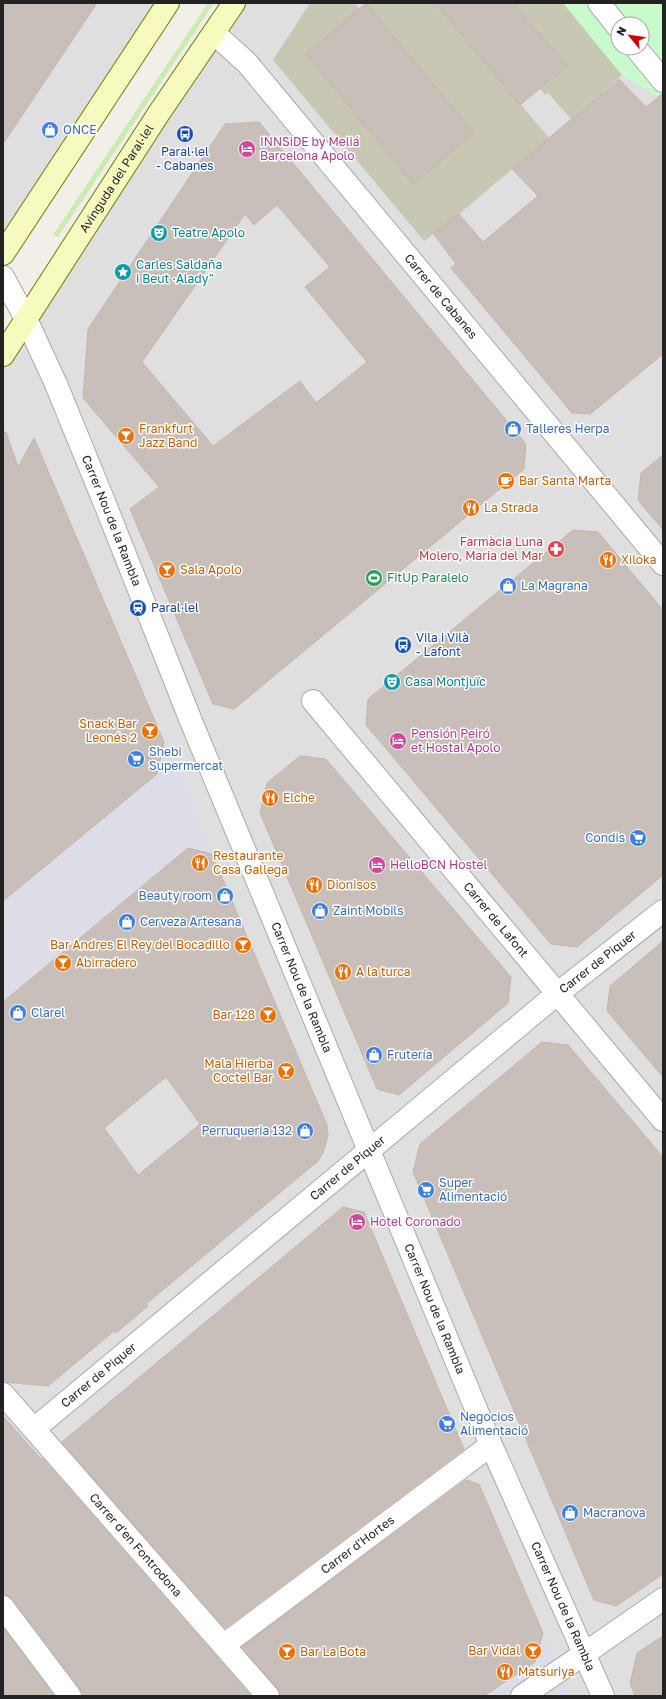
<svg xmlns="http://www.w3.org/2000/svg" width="666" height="1699" font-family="'Golos Text',sans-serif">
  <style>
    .residential { fill: #e0dfdf; fill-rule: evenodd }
    .construction { fill: #c7c7b4 }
    .grass { fill: #cdebb0 }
    .park { fill: #c8facc; fill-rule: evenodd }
    .plaza { fill: #dddde8 }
    .building { fill: #c7bfb8; stroke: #c4b6ab; fill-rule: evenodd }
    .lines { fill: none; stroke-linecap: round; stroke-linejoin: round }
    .pedestrian-casing { stroke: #a9a9a9; stroke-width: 24 }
    .minor-casing { stroke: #a9a9a9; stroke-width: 24 }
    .tertiary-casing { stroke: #a9a9a9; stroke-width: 24 }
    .secondary-casing { stroke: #707d05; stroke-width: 24 }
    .pedestrian { stroke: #fff; stroke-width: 22 }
    .minor { stroke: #fff; stroke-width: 22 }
    .tertiary { stroke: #fff; stroke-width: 22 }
    .secondary { stroke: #f7fabf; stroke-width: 22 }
    .labels { text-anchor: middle; stroke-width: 3; stroke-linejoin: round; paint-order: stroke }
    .shop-label { font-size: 12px; fill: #366cbe; stroke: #fff; text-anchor: start }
    .hotel-label { font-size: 12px; fill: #b23c85; stroke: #fff; text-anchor: start }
    .transit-label { font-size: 12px; fill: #164399; stroke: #fff; text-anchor: start }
    .street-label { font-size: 12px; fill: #222; stroke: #fff }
    .culture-label { font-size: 12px; fill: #0d838f; stroke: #fff; text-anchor: start }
    .food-label { font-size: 12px; fill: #c56008; stroke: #fff; text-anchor: start }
    .health-label { font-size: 12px; fill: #be3a42; stroke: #fff; text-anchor: end }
    .leisure-label { font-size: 12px; fill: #27864d; stroke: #fff; text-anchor: start }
  </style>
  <rect width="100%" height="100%" fill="#f2efe9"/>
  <path class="residential" d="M3 3H168L3 254Z
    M234 3H663V1696H3V355ZM618 24H642V48H618Z"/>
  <path class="construction" d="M310 3H355L360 9 306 54 413 183 474 133 366 3H435L549 138 459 214 424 241 273 60Z
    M513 3H563L622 75 571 119 548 93 545 95 540 88 567 66Z"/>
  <path class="grass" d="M208 3H214L58 237 53 235Z"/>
  <path class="park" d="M563 3H663V104L658 97 622 75ZM618 24H642V48H618Z"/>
  <path class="plaza" d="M164 742 180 770 212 854 188 848 3 1002V901Z
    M546 1634 569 1696H486L535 1663Z"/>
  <path class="building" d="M3 3H97L3 144Z
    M366 3 474 133 413 184 306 54Z
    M435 3H513L567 66 520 105Z
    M619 79 646 107 663 93V354L590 414 572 413 451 268 456 264 433 233 459 214 483 242 538 196 512 169Z
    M259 122 526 444 524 469 234 709 213 704 130 509 159 487 83 398 88 329 225 124ZM277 205 330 267 305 287 367 362 316 403 300 381 213 446 142 362 245 214 254 225Z
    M3 432H6L18 467 34 438 164 742 157 774 3 901Z
    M663 455V530L638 500 641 473Z
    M573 530 598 532 663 610V875L577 947 551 944 366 725 368 699Z
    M300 756 326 759 511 977 508 1003 399 1095 377 1089 260 813 267 783Z
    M188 848 212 854 327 1125 328 1135 323 1153 318 1161 146 1304 148 1306 116 1333 114 1331 48 1386 3 1382V1002ZM166 1077 200 1124 138 1175 104 1128Z
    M663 941V1077L607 1011 610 986Z
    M542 1042 568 1045 663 1157V1574L616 1606 594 1600 413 1172 420 1144Z
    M343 1207 364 1212 464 1449 225 1628 62 1442Z
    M3 1416 41 1459 42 1458 251 1696H82L80 1688 13 1599 3 1595Z
    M466 1480 479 1484 543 1633 535 1662 484 1696H280L277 1688 242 1647Z
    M3 1628 54 1696H3Z
    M663 1636V1696H635L630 1683 637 1653Z"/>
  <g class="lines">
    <g class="pedestrian-casing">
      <path id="pedestrian" d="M599 3 618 27
        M636 48 663 81
        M522 1696 584 1654"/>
    </g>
    <g class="minor-casing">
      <g id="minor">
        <path id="s1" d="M214 33 247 63 663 564"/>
        <path id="s2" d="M26 319 56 384 107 509 191 721 491 1445 603 1696"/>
        <path id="s3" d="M313 701 663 1120"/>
        <path id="s4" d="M3 1394 268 1696"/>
        <path id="s5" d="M34 1429 557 994 663 911"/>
        <path d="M3 1607 70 1696"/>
        <path id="s6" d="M224 1645 491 1445"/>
        <path d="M584 1654 663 1599"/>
      </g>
    </g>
    <g class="tertiary-casing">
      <path id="tertiary" d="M3 277 26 319"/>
    </g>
    <g class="secondary-casing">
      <g id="secondary">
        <path d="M3 254 168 3"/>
        <path id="s7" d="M3 355 159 113 234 3"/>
      </g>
    </g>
    <use href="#pedestrian" class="pedestrian"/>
    <use href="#minor" class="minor"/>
    <use href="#tertiary" class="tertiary"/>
    <use href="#secondary" class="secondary"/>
  </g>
  <defs>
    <g id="shop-disc" transform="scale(0.9)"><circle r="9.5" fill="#3f7fe0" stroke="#fff"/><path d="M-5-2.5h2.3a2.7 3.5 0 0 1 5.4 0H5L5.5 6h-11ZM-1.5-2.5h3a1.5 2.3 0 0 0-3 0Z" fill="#fff"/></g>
    <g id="bus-disc" transform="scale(0.9)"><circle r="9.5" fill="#1a4fb4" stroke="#fff"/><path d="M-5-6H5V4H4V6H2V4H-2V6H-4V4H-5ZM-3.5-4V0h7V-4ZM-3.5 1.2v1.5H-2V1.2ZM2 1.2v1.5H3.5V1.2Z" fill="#fff"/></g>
    <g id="hotel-disc" transform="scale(0.9)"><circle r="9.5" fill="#d1479c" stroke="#fff"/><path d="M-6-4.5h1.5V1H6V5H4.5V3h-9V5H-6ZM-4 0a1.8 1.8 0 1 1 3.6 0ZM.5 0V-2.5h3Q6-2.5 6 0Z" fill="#fff"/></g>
    <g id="theatre-disc" transform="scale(0.9)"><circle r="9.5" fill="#0f9aa8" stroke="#fff"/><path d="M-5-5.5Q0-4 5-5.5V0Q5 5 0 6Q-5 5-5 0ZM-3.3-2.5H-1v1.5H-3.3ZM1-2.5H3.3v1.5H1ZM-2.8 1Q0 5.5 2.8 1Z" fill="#fff"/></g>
    <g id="sight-disc" transform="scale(0.9)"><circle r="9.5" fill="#0f9aa8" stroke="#fff"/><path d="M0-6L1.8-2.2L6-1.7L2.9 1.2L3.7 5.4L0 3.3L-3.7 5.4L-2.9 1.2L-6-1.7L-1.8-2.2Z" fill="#fff"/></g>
    <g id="bar-disc" transform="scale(0.9)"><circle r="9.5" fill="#e8710a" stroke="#fff"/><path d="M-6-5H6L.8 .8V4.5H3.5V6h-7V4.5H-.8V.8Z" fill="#fff"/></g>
    <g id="cafe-disc" transform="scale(0.9)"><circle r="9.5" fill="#e8710a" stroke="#fff"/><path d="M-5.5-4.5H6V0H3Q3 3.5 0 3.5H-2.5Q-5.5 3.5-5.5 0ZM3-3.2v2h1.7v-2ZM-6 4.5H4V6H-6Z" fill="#fff"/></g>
    <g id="restaurant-disc" transform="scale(0.9)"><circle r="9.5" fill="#e8710a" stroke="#fff"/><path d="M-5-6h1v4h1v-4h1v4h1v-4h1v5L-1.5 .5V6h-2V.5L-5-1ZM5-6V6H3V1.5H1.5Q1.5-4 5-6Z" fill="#fff"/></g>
    <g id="pharmacy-disc" transform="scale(0.9)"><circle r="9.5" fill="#e0444e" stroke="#fff"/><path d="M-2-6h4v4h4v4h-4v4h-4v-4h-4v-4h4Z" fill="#fff"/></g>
    <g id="stadium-disc" transform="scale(0.9)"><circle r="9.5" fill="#2e9e5b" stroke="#fff"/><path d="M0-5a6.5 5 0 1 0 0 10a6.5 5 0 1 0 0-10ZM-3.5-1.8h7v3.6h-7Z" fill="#fff"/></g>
    <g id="station-disc" transform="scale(0.9)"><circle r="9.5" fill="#1a4fb4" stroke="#fff"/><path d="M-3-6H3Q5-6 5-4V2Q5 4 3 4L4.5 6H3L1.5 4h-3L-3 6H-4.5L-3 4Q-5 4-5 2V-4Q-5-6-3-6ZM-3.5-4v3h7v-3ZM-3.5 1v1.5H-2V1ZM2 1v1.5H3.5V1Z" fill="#fff"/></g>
    <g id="supermarket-disc" transform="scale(0.9)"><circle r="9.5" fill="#3f7fe0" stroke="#fff"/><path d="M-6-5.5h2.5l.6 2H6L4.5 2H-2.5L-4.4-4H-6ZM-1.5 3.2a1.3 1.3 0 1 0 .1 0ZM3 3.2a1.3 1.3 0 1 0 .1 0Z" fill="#fff"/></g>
  </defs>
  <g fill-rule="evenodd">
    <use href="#shop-disc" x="50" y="130"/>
    <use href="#bus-disc" x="185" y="134"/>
    <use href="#hotel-disc" x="247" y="149"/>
    <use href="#theatre-disc" x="159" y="233"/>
    <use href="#sight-disc" x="123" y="272"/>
    <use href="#shop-disc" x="513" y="429"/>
    <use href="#bar-disc" x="126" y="436"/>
    <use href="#cafe-disc" x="506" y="481"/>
    <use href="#restaurant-disc" x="471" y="508"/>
    <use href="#pharmacy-disc" x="556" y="549"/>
    <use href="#restaurant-disc" x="608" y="560"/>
    <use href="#bar-disc" x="167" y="570"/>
    <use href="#stadium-disc" x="374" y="578"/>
    <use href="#shop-disc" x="508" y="586"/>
    <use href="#station-disc" x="138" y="608"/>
    <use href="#bus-disc" x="403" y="645"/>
    <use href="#theatre-disc" x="392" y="682"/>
    <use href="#bar-disc" x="150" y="731"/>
    <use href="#hotel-disc" x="398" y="741"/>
    <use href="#supermarket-disc" x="136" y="759"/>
    <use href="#restaurant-disc" x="270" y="798"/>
    <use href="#supermarket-disc" x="638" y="838"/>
    <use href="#restaurant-disc" x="200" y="863"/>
    <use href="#hotel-disc" x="377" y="865"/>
    <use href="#restaurant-disc" x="314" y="885"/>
    <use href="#shop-disc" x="225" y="896"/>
    <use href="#shop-disc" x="320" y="911"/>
    <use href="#shop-disc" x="127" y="922"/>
    <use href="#bar-disc" x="243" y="945"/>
    <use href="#bar-disc" x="63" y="963"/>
    <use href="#restaurant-disc" x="343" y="972"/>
    <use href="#shop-disc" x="18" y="1013"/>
    <use href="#bar-disc" x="268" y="1015"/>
    <use href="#shop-disc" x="374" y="1055"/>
    <use href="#bar-disc" x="286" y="1071"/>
    <use href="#shop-disc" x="305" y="1131"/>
    <use href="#supermarket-disc" x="426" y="1190"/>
    <use href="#hotel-disc" x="357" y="1222"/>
    <use href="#supermarket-disc" x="447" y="1424"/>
    <use href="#shop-disc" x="570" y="1513"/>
    <use href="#bar-disc" x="533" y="1651"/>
    <use href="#bar-disc" x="287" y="1652"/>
    <use href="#restaurant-disc" x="505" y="1672"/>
  </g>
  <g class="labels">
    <g class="shop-label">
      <text x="63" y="134">ONCE</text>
      <text x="526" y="433">Talleres Herpa</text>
      <text x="521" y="590">La Magrana</text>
      <text x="149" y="756">Shebi<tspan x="149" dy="14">Supermercat</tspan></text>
      <text x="625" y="842" text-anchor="end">Condis</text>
      <text x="212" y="900" text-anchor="end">Beauty room</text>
      <text x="333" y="915">Zaint Mobils</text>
      <text x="140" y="926">Cerveza Artesana</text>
      <text x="31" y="1017">Clarel</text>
      <text x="387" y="1059">Frutería</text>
      <text x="292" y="1135" text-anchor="end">Perruqueria 132</text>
      <text x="439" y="1187">Super<tspan x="439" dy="14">Alimentació</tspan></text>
      <text x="460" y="1421">Negocios<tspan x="460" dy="14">Alimentació</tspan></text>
      <text x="583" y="1517">Macranova</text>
    </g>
    <g class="hotel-label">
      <text x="260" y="146">INNSiDE by Meliá<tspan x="260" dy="14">Barcelona Apolo</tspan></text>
      <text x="411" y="738">Pensión Peiró<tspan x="411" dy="14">et Hostal Apolo</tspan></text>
      <text x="390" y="869">HelloBCN Hostel</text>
      <text x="370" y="1226">Hotel Coronado</text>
    </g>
    <g class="transit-label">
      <text x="185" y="156" text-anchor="middle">Paral·lel<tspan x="185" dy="14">- Cabanes</tspan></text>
      <text x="151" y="612">Paral·lel</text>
      <text x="416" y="642">Vila i Vilà<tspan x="416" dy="14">- Lafont</tspan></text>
    </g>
    <g class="street-label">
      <text dy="4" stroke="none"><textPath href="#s7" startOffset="210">Avinguda del Paral·lel</textPath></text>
      <text dy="4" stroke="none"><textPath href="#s1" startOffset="348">Carrer de Cabanes</textPath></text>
      <text dy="4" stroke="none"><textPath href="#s2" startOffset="219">Carrer Nou de la Rambla</textPath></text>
      <text dy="4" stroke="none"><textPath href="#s3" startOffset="285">Carrer de Lafont</textPath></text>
      <text dy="4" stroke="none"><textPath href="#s5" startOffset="732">Carrer de Piquer</textPath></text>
      <text dy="4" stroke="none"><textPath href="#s2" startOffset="723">Carrer Nou de la Rambla</textPath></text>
      <text dy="4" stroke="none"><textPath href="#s5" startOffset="408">Carrer de Piquer</textPath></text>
      <text dy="4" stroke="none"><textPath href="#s2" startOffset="1071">Carrer Nou de la Rambla</textPath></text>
      <text dy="4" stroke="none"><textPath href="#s5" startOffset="84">Carrer de Piquer</textPath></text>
      <text dy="4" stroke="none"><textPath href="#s4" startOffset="201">Carrer d'en Fontrodona</textPath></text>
      <text dy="4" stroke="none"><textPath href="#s6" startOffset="167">Carrer d'Hortes</textPath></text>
      <text dy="4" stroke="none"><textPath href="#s2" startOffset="1395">Carrer Nou de la Rambla</textPath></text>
    </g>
    <g class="culture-label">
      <text x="172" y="237">Teatre Apolo</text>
      <text x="136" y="269">Carles Saldaña<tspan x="136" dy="14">i Beut ·Alady"</tspan></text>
      <text x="405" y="686">Casa Montjuïc</text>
    </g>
    <g class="food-label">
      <text x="139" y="433">Frankfurt<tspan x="139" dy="14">Jazz Band</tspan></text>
      <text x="519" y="485">Bar Santa Marta</text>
      <text x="484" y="512">La Strada</text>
      <text x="621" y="564">Xiloka</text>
      <text x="180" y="574">Sala Apolo</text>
      <text x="137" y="728" text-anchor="end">Snack Bar<tspan x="137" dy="14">Leonés 2</tspan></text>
      <text x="283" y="802">Elche</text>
      <text x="213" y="860">Restaurante<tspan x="213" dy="14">Casa Gallega</tspan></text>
      <text x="327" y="889">Dionisos</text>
      <text x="230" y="949" text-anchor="end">Bar Andres El Rey del Bocadillo</text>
      <text x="76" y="967">Abirradero</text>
      <text x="356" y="976">A la turca</text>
      <text x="255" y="1019" text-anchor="end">Bar 128</text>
      <text x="273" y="1068" text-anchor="end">Mala Hierba<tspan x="273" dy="14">Coctel Bar</tspan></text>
      <text x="520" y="1655" text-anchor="end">Bar Vidal</text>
      <text x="300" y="1656">Bar La Bota</text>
      <text x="518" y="1676">Matsuriya</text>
    </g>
    <g class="health-label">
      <text x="543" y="546">Farmàcia Luna<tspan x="543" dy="14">Molero, Maria del Mar</tspan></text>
    </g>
    <g class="leisure-label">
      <text x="387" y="582">FitUp Paralelo</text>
    </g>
  </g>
  <rect width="666" height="1699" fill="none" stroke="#222222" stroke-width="8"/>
  <g transform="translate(630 36) rotate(299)"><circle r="19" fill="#ffffff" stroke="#a7a7a7"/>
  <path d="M0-3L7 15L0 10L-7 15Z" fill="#d40000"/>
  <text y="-6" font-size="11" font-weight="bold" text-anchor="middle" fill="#222222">N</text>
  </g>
</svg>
